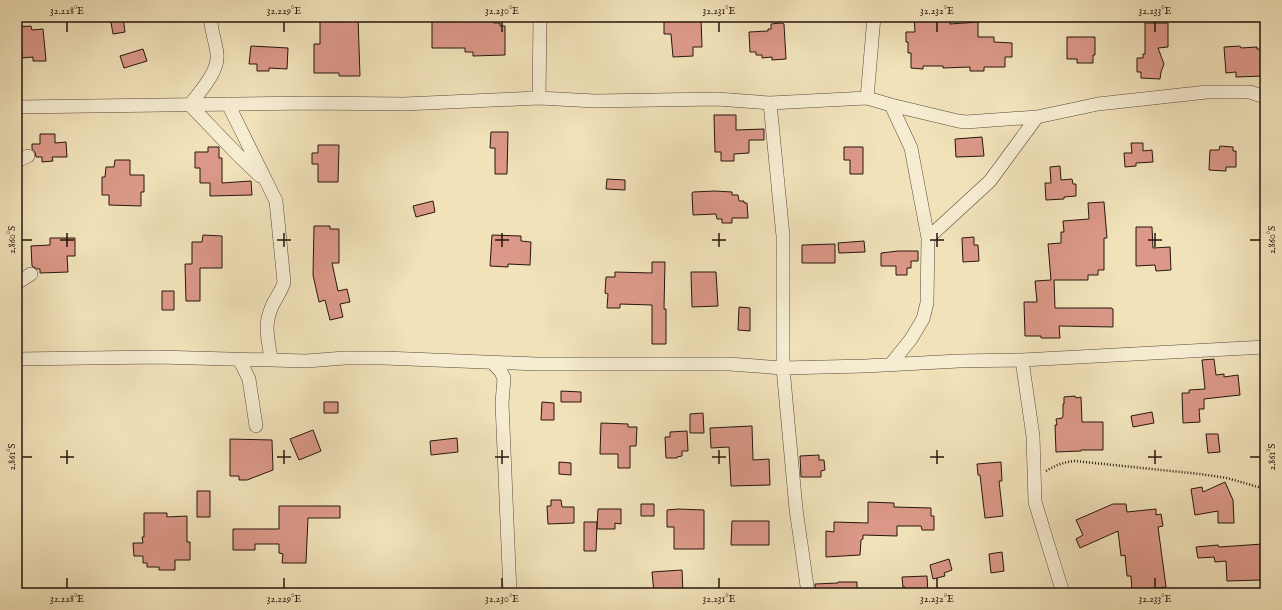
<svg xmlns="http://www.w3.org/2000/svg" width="1282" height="610" font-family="'IM FELL English',serif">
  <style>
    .building { fill: #db9888; stroke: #26160c }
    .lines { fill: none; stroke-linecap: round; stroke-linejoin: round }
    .minor-casing { stroke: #594938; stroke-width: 14 }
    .path { stroke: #26160c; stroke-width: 2.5; stroke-dasharray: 1 2; stroke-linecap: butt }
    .minor { stroke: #f6ecd2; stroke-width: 13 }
    .ticks { fill: none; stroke: #26160c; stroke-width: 1.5 }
    .neatline { fill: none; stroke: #26160c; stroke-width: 1.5 }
    .ticks-label { font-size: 10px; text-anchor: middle; fill: #26160c }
  </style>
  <rect width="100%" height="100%" fill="#f1e2ba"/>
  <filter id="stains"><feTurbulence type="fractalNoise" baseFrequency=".005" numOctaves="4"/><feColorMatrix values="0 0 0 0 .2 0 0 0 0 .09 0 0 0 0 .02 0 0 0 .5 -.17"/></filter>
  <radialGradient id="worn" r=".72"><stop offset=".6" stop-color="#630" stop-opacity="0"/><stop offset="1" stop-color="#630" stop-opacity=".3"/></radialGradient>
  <path class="building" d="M110 17H123L125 32 113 34Z
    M320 17H358L360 76H339V73H314V44H320Z
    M432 17H450V19H494V23H500V26H505V55L473 56V52H465V48H432Z
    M664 17H701L702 47H693V56L673 57 671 34H664Z
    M914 17H951L950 24 978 22V37H994V42L1012 43V57H1005V67H984V71H970V67L943 68V66H923V69L911 68V53H908V42H906V32H915Z
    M781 23 784 24 786 59 772 60V57L762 58V55H756V52H750L749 32 768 31V29H771V24Z
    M1145 23H1168V47L1158 48 1164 64 1161 72 1160 79 1141 78V72H1137V58H1143V54H1145Z
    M31 26 32 30 43 29 46 61H33V57L22 58V53L17 54V27Z
    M1067 37H1095V55H1093V63H1077V59H1067Z
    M251 46 288 48 287 69 269 68V71H257V64H249Z
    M1240 46 1241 48 1257 47V49H1262L1264 76 1236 77V72L1226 73 1224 47Z
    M143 49 147 61 124 68 120 56Z
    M714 115H736V130L764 129V140H749V153L734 154V161H721V152H715Z
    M491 132H508L507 174H495V148H490Z
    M40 134H55V143L66 142 67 157H52L53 161 42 162V157H36L35 152 32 149V144H40Z
    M982 137 984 156 956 157 955 139Z
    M1131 143H1143V151L1152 150 1153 162 1136 163V166L1125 167 1124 153H1132Z
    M318 145H339L338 182H318V164H312V153H318Z
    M1220 146 1233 147V151H1236V167H1226V171L1209 170 1210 150H1219Z
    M208 147H219V158H222V183L251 181 252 195 210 196V183H200V168H195V152H208Z
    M844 147H863V174H850V160H844Z
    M115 160H130V175H144V192H141V206L109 205V195H102V177H105L106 167H114Z
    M1060 166 1061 180 1072 179 1073 184H1076V196L1064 197V199L1046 200 1045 183H1051L1050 167Z
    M607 179 625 180V190L606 189Z
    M715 191 732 192V195H738L739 201H744V203H747L748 218H732V223H722V219H717L716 214 693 215 692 193 693 192Z
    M433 201 435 212 416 217 413 206Z
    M1104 202 1107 238H1104V270H1098V275H1088V280H1054L1055 308H1111L1113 309V327L1059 326 1060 338H1041V336H1025L1024 302H1037L1035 281 1051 280 1048 244 1061 243V232H1064L1063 221 1089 219 1088 203Z
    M314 226H330V229H339V263H332L338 291 347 289 350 302 340 304 343 317 330 320 325 300 319 302 313 275Z
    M1136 227H1152L1153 248 1170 247 1171 270 1156 271 1155 265 1136 266Z
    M203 235 222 236V268H200V301H186L185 264H192V242H202Z
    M492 235 521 236V241L531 242 530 265 508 264V267L490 266Z
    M974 237V245H978L979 261 963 262 962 238Z
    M50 238H75V256H67L68 272 40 273V269H37L32 266 31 246 50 245Z
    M864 241 865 252 839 253 838 243Z
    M835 244V263H802V245Z
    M898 251H918V261H911V268H907V275H896V266H881V253Z
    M652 262H665L664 309H666V344H652V305L620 304V308H607L608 294 605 293 606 277H615V272L652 273Z
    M691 272H716L718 306 692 307Z
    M162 291H174V310H162Z
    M739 307 750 308V331L738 330Z
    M1214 359 1216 375 1224 374V377L1238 375 1240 395 1204 399V409H1199L1200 422 1183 423 1182 393H1189V390L1205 389 1202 360Z
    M561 391 581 392V402H561Z
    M1075 396 1076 398 1081 397 1082 422H1103V450H1081V451L1056 452 1055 425H1057L1056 419 1062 418 1063 416V404H1064V397Z
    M324 402H338V413H324Z
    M542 402 554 403V420H541Z
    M1152 412 1154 423 1133 427 1131 416Z
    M703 413 704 433H690V414Z
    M601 423 628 424V427H637L636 446H630V468H618V454H600Z
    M752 426 753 460 769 459 770 485 731 486 729 447 711 448 710 428Z
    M313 430 321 451 299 460 290 439Z
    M687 431 688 451H682V456L677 457V458H666L665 437H670V432Z
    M1206 434H1218L1220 452 1208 453Z
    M457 438 458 452 431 455 430 441Z
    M230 439 272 440 273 470 247 480H239V476H230Z
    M819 455V460H824L825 470 821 471V477H801L800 456Z
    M559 462 571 463V475L559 474Z
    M1001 462 1002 481H999L1003 516 985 518 980 475H978L977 464Z
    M1225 482 1233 500 1234 523H1218V511L1195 515 1191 489 1202 487 1203 492Z
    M197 491H210V517H197Z
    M551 500H561L562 507H574V523L548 524 547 506H551Z
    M868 502 894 503V507L931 508V516H934V530H922L921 526H897V536L863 535V539L861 540 860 555 826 557V531L834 532V522L868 523Z
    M641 504H654V516H641Z
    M1113 504H1126L1127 512 1156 509V515L1161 514 1163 526 1158 527 1166 587 1132 590 1131 576H1127L1125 555 1121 556 1118 531 1080 548 1076 539 1083 535 1076 520Z
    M279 506H340V518H308L306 563H282L283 554 279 553V544H255V550H233V529H279Z
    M598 509H621V524L615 523V529H597Z
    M678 509 704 510V549H674V527H667V510Z
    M144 513H167V517L187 516V542H190V560H175V570H159V567H147V563H143V556H134L133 543H143L142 537H144Z
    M732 521H769V545H731Z
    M584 522H597L596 551H584Z
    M1263 544 1264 557H1260L1261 580 1227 581 1226 561 1215 562 1214 557 1198 558 1196 547 1218 545 1219 547Z
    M1002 552 1004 571 991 573 989 554Z
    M949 559 952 570 944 573 945 576 933 579 930 565Z
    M682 570 683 593H654L652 572Z
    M927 576 928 593H906L905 587H903L902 577Z
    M838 582H857V593H816L815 584 838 583Z"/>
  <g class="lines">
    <g class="minor-casing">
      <path id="minor" d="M211 17C210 30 216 41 217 54 219 72 200 91 190 105L238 155 260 176
        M539 98 540 17
        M867 98 874 17
        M770 103 783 236V368L796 509 808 593
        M228 104 276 201 284 282C282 290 277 296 273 304 263 325 268 337 271 359
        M891 105 911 148 928 238 927 303 923 319 911 339 891 364
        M17 107 310 103 404 104 539 98 595 101 717 99 770 103 867 98 891 105 958 121 966 122 1037 117 1098 104 1207 92H1250L1265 97
        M17 161 28 156
        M928 238 990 181 1037 117
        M17 283 31 274
        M17 359 158 357 306 361 345 358H384L537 364H729L783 368 865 366 959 361 1022 360 1265 347
        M239 359 249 379 256 426
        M1022 360 1033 436 1035 502 1063 593
        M492 362 501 372 504 378 502 403 510 593"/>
    </g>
    <path class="path" d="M1046 471C1056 465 1064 462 1075 461L1200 474 1227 478 1265 489"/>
    <use href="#minor" class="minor"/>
  </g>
  <path class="ticks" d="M67 22V32M284 22V32M502 22V32M719 22V32M937 22V32M1155 22V32M67 233V247M284 233V247M502 233V247M719 233V247M937 233V247M1155 233V247M22 240H32M60 240H74M277 240H291M495 240H509M712 240H726M930 240H944M1148 240H1162M1250 240H1260M67 450V464M284 450V464M502 450V464M719 450V464M937 450V464M1155 450V464M22 457H32M60 457H74M277 457H291M495 457H509M712 457H726M930 457H944M1148 457H1162M1250 457H1260M67 578V588M284 578V588M502 578V588M719 578V588M937 578V588M1155 578V588"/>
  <rect width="1282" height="610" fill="none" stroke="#f1e2ba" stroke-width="44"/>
  <rect x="22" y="22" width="1238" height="566" class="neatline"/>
  <g class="ticks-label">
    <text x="67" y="14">32.228°E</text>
    <text x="284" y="14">32.229°E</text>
    <text x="502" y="14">32.230°E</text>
    <text x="719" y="14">32.231°E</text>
    <text x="937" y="14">32.232°E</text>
    <text x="1155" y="14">32.233°E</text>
    <text transform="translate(11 240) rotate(-90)" y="4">2.860°S</text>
    <text transform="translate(1271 240) rotate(-90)" y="4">2.860°S</text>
    <text transform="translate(11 457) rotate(-90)" y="4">2.861°S</text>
    <text transform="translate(1271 457) rotate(-90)" y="4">2.861°S</text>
    <text x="67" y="602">32.228°E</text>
    <text x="284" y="602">32.229°E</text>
    <text x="502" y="602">32.230°E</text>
    <text x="719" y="602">32.231°E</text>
    <text x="937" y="602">32.232°E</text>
    <text x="1155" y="602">32.233°E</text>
  </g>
  <rect width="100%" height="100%" filter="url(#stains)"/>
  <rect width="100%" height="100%" fill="url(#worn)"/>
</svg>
